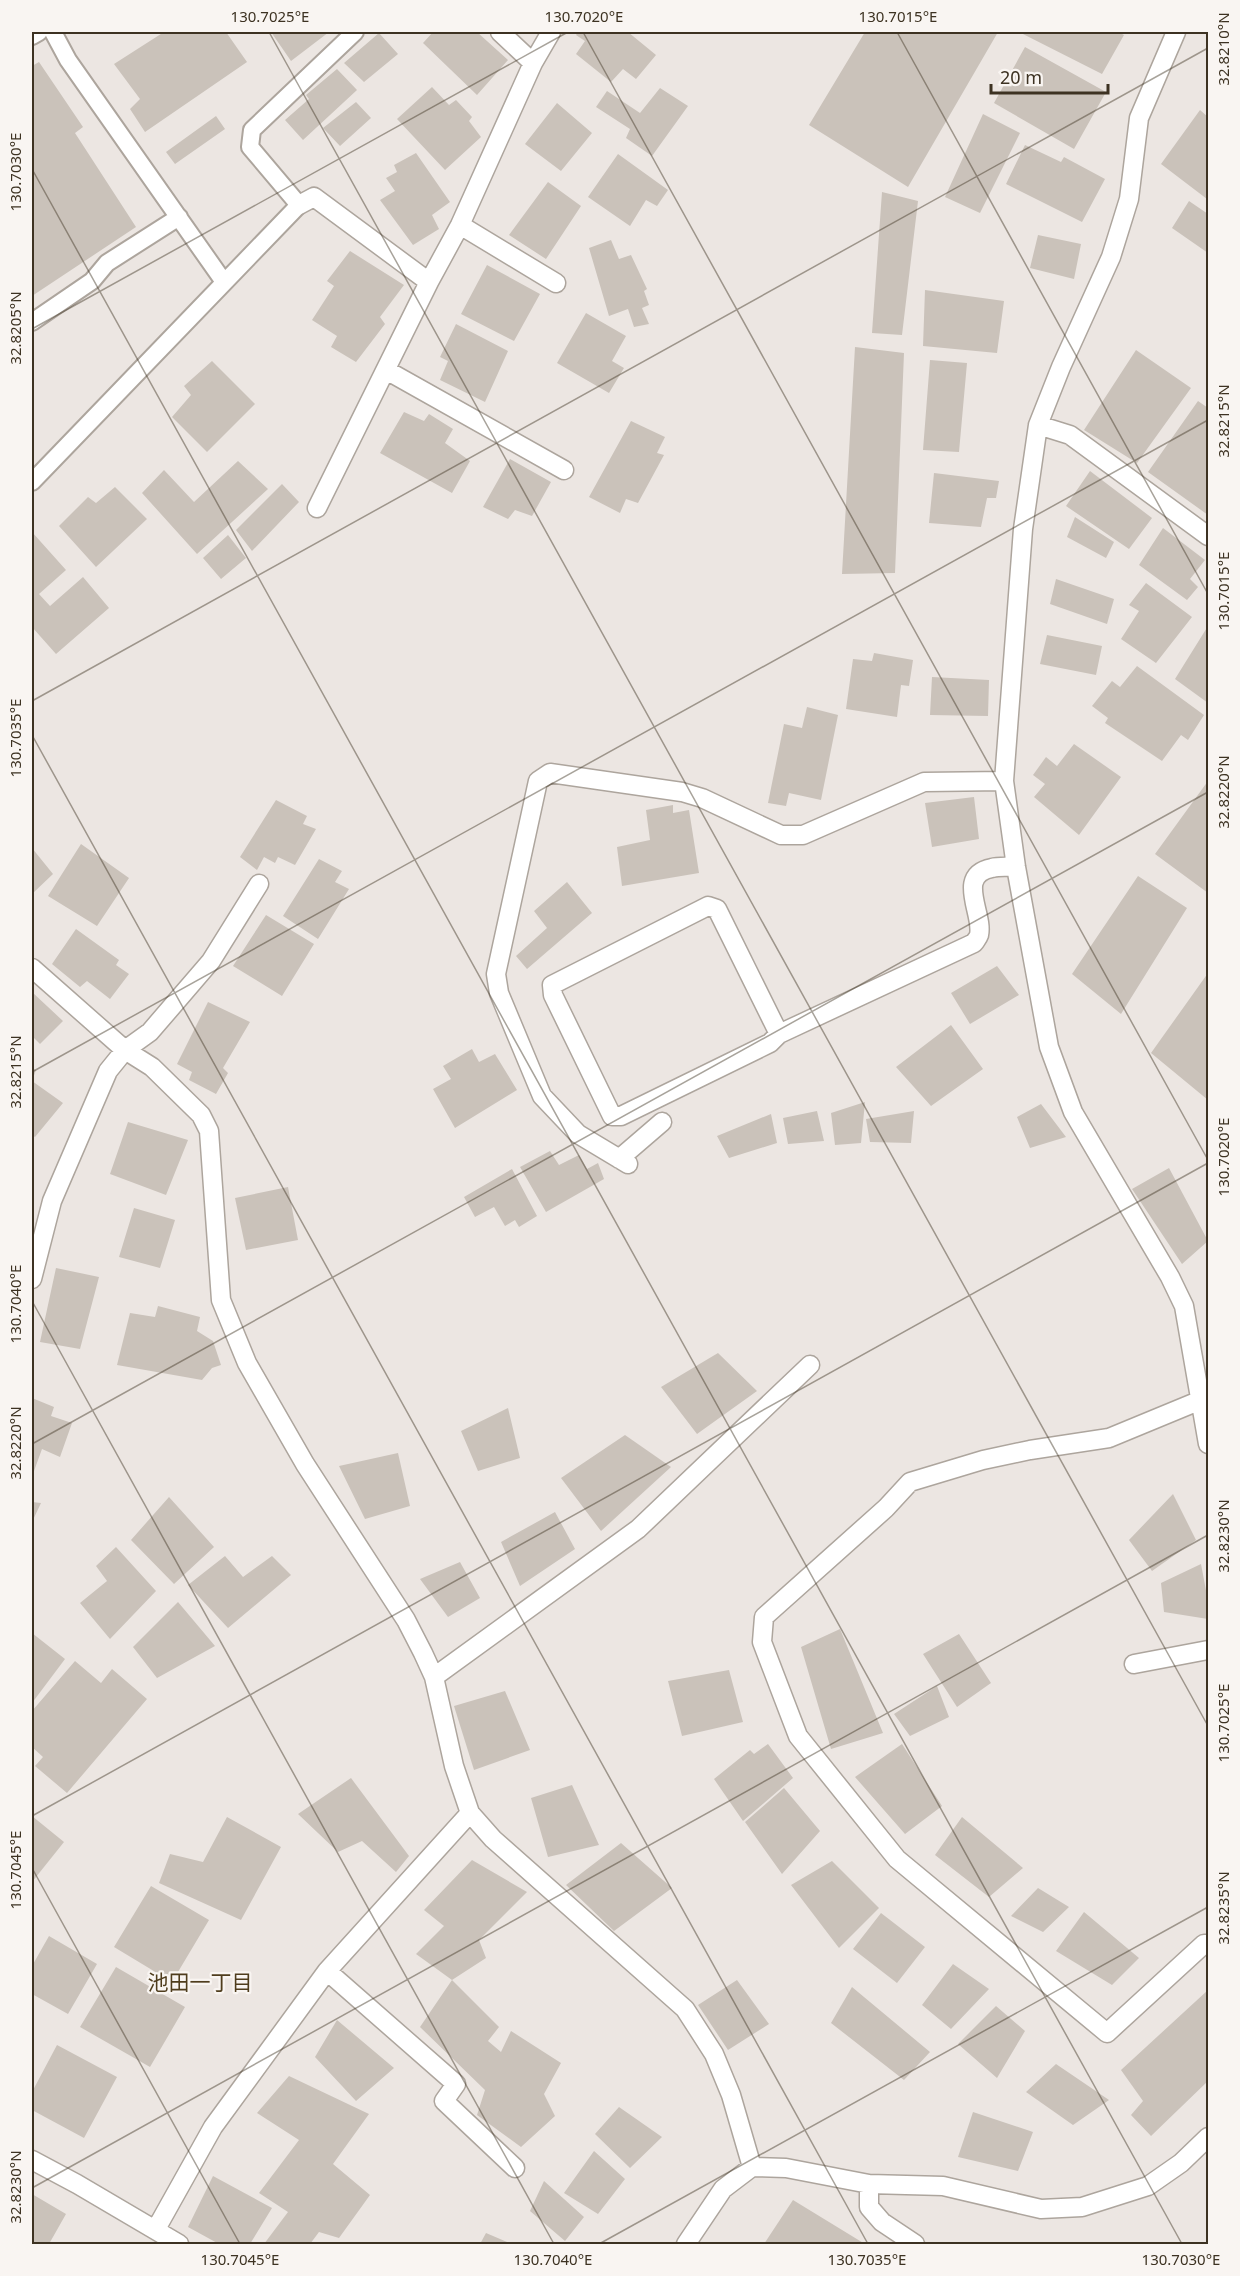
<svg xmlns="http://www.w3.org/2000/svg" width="1240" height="2276" font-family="'Noto Sans','Noto Sans JP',sans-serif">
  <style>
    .building { fill: #cac2ba }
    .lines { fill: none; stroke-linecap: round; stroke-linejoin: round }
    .lane-casing { stroke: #ada59d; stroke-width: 20 }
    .street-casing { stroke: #ada59d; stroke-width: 21 }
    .lane { stroke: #fff; stroke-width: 16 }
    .street { stroke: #fff; stroke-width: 18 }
    .ticks { fill: none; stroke: #3d3222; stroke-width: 1.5; stroke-opacity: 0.45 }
    .labels { text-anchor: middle; stroke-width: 4.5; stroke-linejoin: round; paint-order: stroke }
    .neighbourhood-label { font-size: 21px; fill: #4f3d1d; stroke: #f9f5f2 }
    .neatline { fill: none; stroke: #3d3222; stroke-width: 2 }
    .ticks-label { font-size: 15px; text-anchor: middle; fill: #3d3222 }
  </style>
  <rect width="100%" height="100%" fill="#ece6e2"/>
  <path class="building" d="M164 32H226L247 62 145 132 130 109 140 99 114 64Z
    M271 32H329L291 61Z
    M433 32H477L508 60 477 95 423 43Z
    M578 32H628L656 55 636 79 623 69 611 82 576 54 585 41 576 35Z
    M865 32H998L908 187 809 125Z
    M1019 32H1118L1124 35 1102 74Z
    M379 33 398 54 364 82 344 63Z
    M1025 47 1106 92 1074 149 994 103Z
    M39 62 83 127 75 133 136 227 32 296V66Z
    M337 69 357 90 303 140 285 120 309 99 306 95Z
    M432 87 449 105 456 100 472 117 469 121 481 137 445 170 397 119Z
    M660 88 688 106 652 156 626 138 630 129 596 107 607 91 640 113Z
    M356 102 371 118 340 146 323 128Z
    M557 103 592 133 561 171 525 144Z
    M1200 110 1208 117V197L1207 199 1161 164Z
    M983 114 1020 133 980 213 945 197Z
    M216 116 225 129 175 164 166 152Z
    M1025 145 1061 162 1064 157 1105 179 1082 222 1006 184Z
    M416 153 450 202 432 215 439 229 413 245 380 200 395 191 386 178 397 172 394 165Z
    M618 154 668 190 657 206 646 200 630 226 588 197Z
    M548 182 581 206 546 259 509 235Z
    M882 192 918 201 902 335 872 333Z
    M1189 201 1208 214V253L1172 228Z
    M1038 235 1081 244 1074 279 1030 268Z
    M611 240 619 259 631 255 647 289 644 291 649 305 642 308 649 324 634 327 628 309 609 316 589 248Z
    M350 251 404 285 380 317 385 324 356 362 331 347 337 336 312 320 334 286 327 281Z
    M487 265 540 294 514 341 461 314Z
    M925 290 1004 301 997 353 923 346Z
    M586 313 626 336 612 361 624 368 609 393 557 363Z
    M456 324 508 351 485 402 440 380 448 361 440 357Z
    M855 347 904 353 895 573 842 574Z
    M1136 350 1191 388 1137 463 1084 430Z
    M930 360 967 363 959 452 923 450Z
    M212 361 255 404 207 452 172 417 191 395 184 386Z
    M1198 401 1208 408V515L1148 472Z
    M404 412 424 421 429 414 453 429 445 443 470 461 452 493 380 453Z
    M631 421 665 437 657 453 664 455 638 503 626 499 620 513 589 497Z
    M510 459 551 482 532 516 515 510 508 519 483 507Z
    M238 461 268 489 197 554 142 493 164 470 194 502Z
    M1090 471 1152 518 1129 549 1066 506Z
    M934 473 999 481 996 498H987L981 527 929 523Z
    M282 484 299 502 252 551 236 530Z
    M115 487 147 519 96 567 59 526 88 497 96 503Z
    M1075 517 1114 542 1106 558 1067 537Z
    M1163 528 1205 560 1190 579 1198 587 1187 600 1139 565Z
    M32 532 66 570 39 594 50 606 83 577 109 608 56 654 32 627Z
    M228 535 246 558 221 579 203 558Z
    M1056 579 1114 599 1107 624 1050 604Z
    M1146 583 1192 617 1156 663 1121 639 1139 611 1129 605Z
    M1208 626V703L1175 679Z
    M1047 635 1102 646 1096 675 1040 664Z
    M874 653 913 660 909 686 901 685 897 717 846 709 853 659 872 661Z
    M1137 666 1204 715 1188 740 1181 735 1162 761 1105 723 1108 718 1092 706 1112 681 1120 687Z
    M932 677 989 680 988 716 930 715Z
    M807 707 838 715 821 800 789 793 786 806 768 803 784 724 802 728Z
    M1074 744 1121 777 1079 835 1034 797 1045 784 1033 775 1046 757 1057 766Z
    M1208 781V893L1155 854Z
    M974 797 979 839 932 847 925 803Z
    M276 800 307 816 303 824 316 829 295 865 278 857 275 863 264 857 257 870 240 857Z
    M673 805V813L689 810 699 873 622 886 617 847 650 840 646 810Z
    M81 844 129 878 97 926 48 896Z
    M32 848 53 874 32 894Z
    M319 859 342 871 335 882 349 889 318 939 283 916Z
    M1138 876 1187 908 1121 1014 1072 974Z
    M567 882 592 913 527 969 516 956 547 928 534 911Z
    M266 915 314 944 282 996 233 966Z
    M76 929 119 960 116 965 129 974 110 999 87 981 80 987 52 964Z
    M997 966 1019 995 970 1024 951 993Z
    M1208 973V1100L1151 1053Z
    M32 992 63 1021 40 1044 32 1036Z
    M208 1002 250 1022 223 1068 228 1073 216 1094 189 1080 192 1072 177 1064Z
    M951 1025 983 1069 931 1106 896 1067Z
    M472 1049 479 1062 495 1054 517 1090 455 1128 433 1089 451 1079 443 1066Z
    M32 1068 36 1070 32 1081 63 1103 35 1137 32 1135Z
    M865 1102 861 1143 835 1145 831 1113Z
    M1041 1104 1066 1137 1030 1148 1017 1117Z
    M817 1111 824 1141 788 1144 783 1118Z
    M914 1111 911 1143 870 1142 866 1119Z
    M771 1114 777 1143 729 1158 717 1136Z
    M128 1122 188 1140 166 1195 110 1174Z
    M550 1151 559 1165 579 1155 587 1169 598 1163 604 1179 546 1212 520 1167Z
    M1169 1168 1208 1241 1182 1264 1132 1189Z
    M512 1169 537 1216 519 1227 515 1220 505 1226 494 1207 475 1217 464 1197Z
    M288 1187 298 1240 246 1250 235 1198Z
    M134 1208 175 1220 160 1268 119 1257Z
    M56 1268 99 1277 80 1349 40 1342Z
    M158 1306 200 1317 197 1331 213 1341 221 1365 212 1368 202 1380 117 1365 130 1313 155 1317Z
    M718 1353 757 1391 697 1434 661 1387Z
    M32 1398 54 1407 51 1416 72 1423 60 1457 42 1449 34 1471 32 1470Z
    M508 1408 520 1458 478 1471 461 1431Z
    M625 1435 671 1467 601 1531 561 1478Z
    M398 1453 410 1506 365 1519 339 1466Z
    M1173 1494 1196 1540 1152 1571 1129 1540Z
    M169 1497 214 1547 174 1584 131 1540Z
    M32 1502 41 1503 32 1522Z
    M555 1512 575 1549 520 1586 501 1542Z
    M116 1547 156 1591 110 1639 80 1603 107 1581 96 1566Z
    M225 1556 243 1577 272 1556 291 1575 228 1628 188 1585Z
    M460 1562 480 1598 448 1617 420 1579Z
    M1201 1564 1208 1601V1619L1164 1612 1161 1583Z
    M178 1602 215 1646 157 1678 133 1647Z
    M840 1629 883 1733 831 1749 801 1647Z
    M32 1633 65 1659 32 1703Z
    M959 1634 991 1683 957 1707 923 1654Z
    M75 1661 101 1683 112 1669 147 1699 67 1793 35 1766 43 1757 32 1747V1711Z
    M729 1670 743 1722 682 1736 668 1681Z
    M937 1686 949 1717 910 1736 894 1714Z
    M505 1691 530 1750 474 1770 454 1706Z
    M768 1744 793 1778 743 1821 714 1779 750 1750 754 1754Z
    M902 1744 942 1806 905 1834 855 1777Z
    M351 1778 409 1856 396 1872 362 1841 338 1852 298 1814Z
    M572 1785 599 1845 548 1857 531 1798Z
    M784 1788 820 1831 782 1874 745 1822Z
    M32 1816 64 1842 32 1882Z
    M227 1817 281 1847 241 1920 159 1883 170 1854 203 1862Z
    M962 1817 1023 1868 989 1897 935 1855Z
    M621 1843 672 1888 614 1931 566 1885Z
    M472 1860 527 1892 479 1940 486 1958 452 1980 499 2027 488 2041 501 2052 511 2031 561 2063 544 2094 555 2116 521 2147 477 2115 485 2090 420 2027 452 1980 416 1954 444 1926 424 1910Z
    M832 1861 879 1908 839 1948 791 1885Z
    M151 1886 209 1920 172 1982 114 1947Z
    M1038 1888 1069 1907 1043 1932 1011 1916Z
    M1084 1912 1139 1958 1112 1985 1056 1951Z
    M881 1913 925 1947 897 1983 853 1949Z
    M49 1936 97 1964 68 2014 32 1994V1966Z
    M953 1964 989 1989 951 2029 922 2005Z
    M116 1967 185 2007 150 2067 80 2027Z
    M737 1980 769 2024 728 2050 698 2005Z
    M852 1987 930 2052 904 2080 831 2023Z
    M1208 1990V2081L1151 2136 1131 2115 1143 2101 1121 2070Z
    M996 2006 1025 2031 997 2078 958 2044Z
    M337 2020 394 2068 356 2101 315 2057Z
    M57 2045 117 2077 84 2138 32 2110V2092Z
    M1056 2064 1109 2100 1073 2125 1026 2092Z
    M289 2076 369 2114 333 2164 370 2195 339 2238 319 2232 310 2244H264L288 2212 259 2193 299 2140 257 2113Z
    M619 2107 662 2137 630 2168 595 2134Z
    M973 2112 1033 2132 1018 2171 958 2157Z
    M594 2151 625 2179 598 2214 564 2193Z
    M213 2176 272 2208 250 2244H219L188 2227Z
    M544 2181 584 2217 565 2241 530 2211Z
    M32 2194 66 2214 49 2244H32Z
    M793 2200 865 2244H764Z
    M486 2233 512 2244H480Z"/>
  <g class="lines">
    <g class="lane-casing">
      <path id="lane" d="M53 32 68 60 224 282
        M32 36 39 32
        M32 322 92 281 107 263 179 217
        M32 482 299 205 250 147 252 130 355 32"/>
    </g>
    <g class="street-casing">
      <path id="street" d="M500 32 533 63
        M1176 32 1139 118 1129 199 1111 257 1061 367 1038 425 1023 529 1004 781 1016 867 1049 1047 1073 1112 1170 1277 1184 1306 1208 1444
        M299 205 314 197 429 282
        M460 225 556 283
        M386 370 564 470
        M1038 425 1070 435 1208 536
        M317 508 429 282 460 225 533 63 551 32
        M32 968 125 1050 152 1067 201 1115 209 1131 221 1300 247 1363 305 1464 406 1620 423 1653 434 1677 454 1766 470 1813 493 1839 685 2009 714 2054 731 2095 752 2167
        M779 1034 717 909 708 906 552 985 553 995 612 1116H621L770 1043 779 1034 974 943C976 940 978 938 979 935 984 914 955 875 992 868 999 866 1008 867 1016 867
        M619 1159 662 1122
        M628 1164 578 1134 542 1096 499 993 496 974 538 781 550 773 682 792 702 798 781 835H803L924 782 1004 781
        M32 1279 52 1201 108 1071 125 1050 150 1032 211 961 259 884
        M1201 1400 1109 1438 1030 1450 983 1460 910 1482 886 1508 764 1617 762 1642 798 1736 897 1859 1107 2033 1204 1944H1208
        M1134 1664 1208 1650
        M434 1677 638 1529 810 1365
        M327 1971 456 2084 444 2101 515 2168
        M32 2160 77 2184 179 2244
        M869 2184V2207L882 2222 915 2244
        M156 2229 213 2127 327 1971 470 1813
        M686 2244 723 2189 752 2167 786 2168 869 2184 943 2186 1041 2209 1082 2207 1148 2186 1181 2163 1208 2137"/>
    </g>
    <use href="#lane" class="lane"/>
    <use href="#street" class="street"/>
  </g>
  <path class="ticks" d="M269 32 1208 1726M583 32 1208 1160M897 32 1208 594M32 169 1182 2244M32 329 568 32M32 701 1208 48M32 735 868 2244M32 1072 1208 420M32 1301 554 2244M32 1444 1208 792M32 1816 1208 1163M32 1868 240 2244M32 2188 1208 1535M599 2244 1208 1907"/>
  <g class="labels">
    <g class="neighbourhood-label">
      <text x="200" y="1990">池田一丁目</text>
    </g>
  </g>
  <rect width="1240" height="2276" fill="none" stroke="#f9f5f2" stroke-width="66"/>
  <path d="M991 84v9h117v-9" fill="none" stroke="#3d3222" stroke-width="3"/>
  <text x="1000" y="84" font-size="18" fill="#3d3222" stroke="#f9f5f2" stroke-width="4.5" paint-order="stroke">20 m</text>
  <rect x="33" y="33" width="1174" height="2210" class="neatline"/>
  <g class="ticks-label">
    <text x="270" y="22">130.7025°E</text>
    <text x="584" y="22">130.7020°E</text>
    <text x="898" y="22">130.7015°E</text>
    <text transform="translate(1224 49) rotate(-90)" y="5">32.8210°N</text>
    <text transform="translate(16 172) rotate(-90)" y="5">130.7030°E</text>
    <text transform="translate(16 328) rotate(-90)" y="5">32.8205°N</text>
    <text transform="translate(1224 421) rotate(-90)" y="5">32.8215°N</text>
    <text transform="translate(1224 591) rotate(-90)" y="5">130.7015°E</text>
    <text transform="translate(16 738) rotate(-90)" y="5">130.7035°E</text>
    <text transform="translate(1224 792) rotate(-90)" y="5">32.8220°N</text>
    <text transform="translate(16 1072) rotate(-90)" y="5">32.8215°N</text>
    <text transform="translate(1224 1157) rotate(-90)" y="5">130.7020°E</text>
    <text transform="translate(16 1304) rotate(-90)" y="5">130.7040°E</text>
    <text transform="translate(16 1443) rotate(-90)" y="5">32.8220°N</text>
    <text transform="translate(1224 1536) rotate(-90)" y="5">32.8230°N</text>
    <text transform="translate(1224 1723) rotate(-90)" y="5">130.7025°E</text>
    <text transform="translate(16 1870) rotate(-90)" y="5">130.7045°E</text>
    <text transform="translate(1224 1908) rotate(-90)" y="5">32.8235°N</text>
    <text transform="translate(16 2187) rotate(-90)" y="5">32.8230°N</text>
    <text x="240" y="2265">130.7045°E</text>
    <text x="553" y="2265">130.7040°E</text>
    <text x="867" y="2265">130.7035°E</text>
    <text x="1181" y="2265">130.7030°E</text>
  </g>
</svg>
